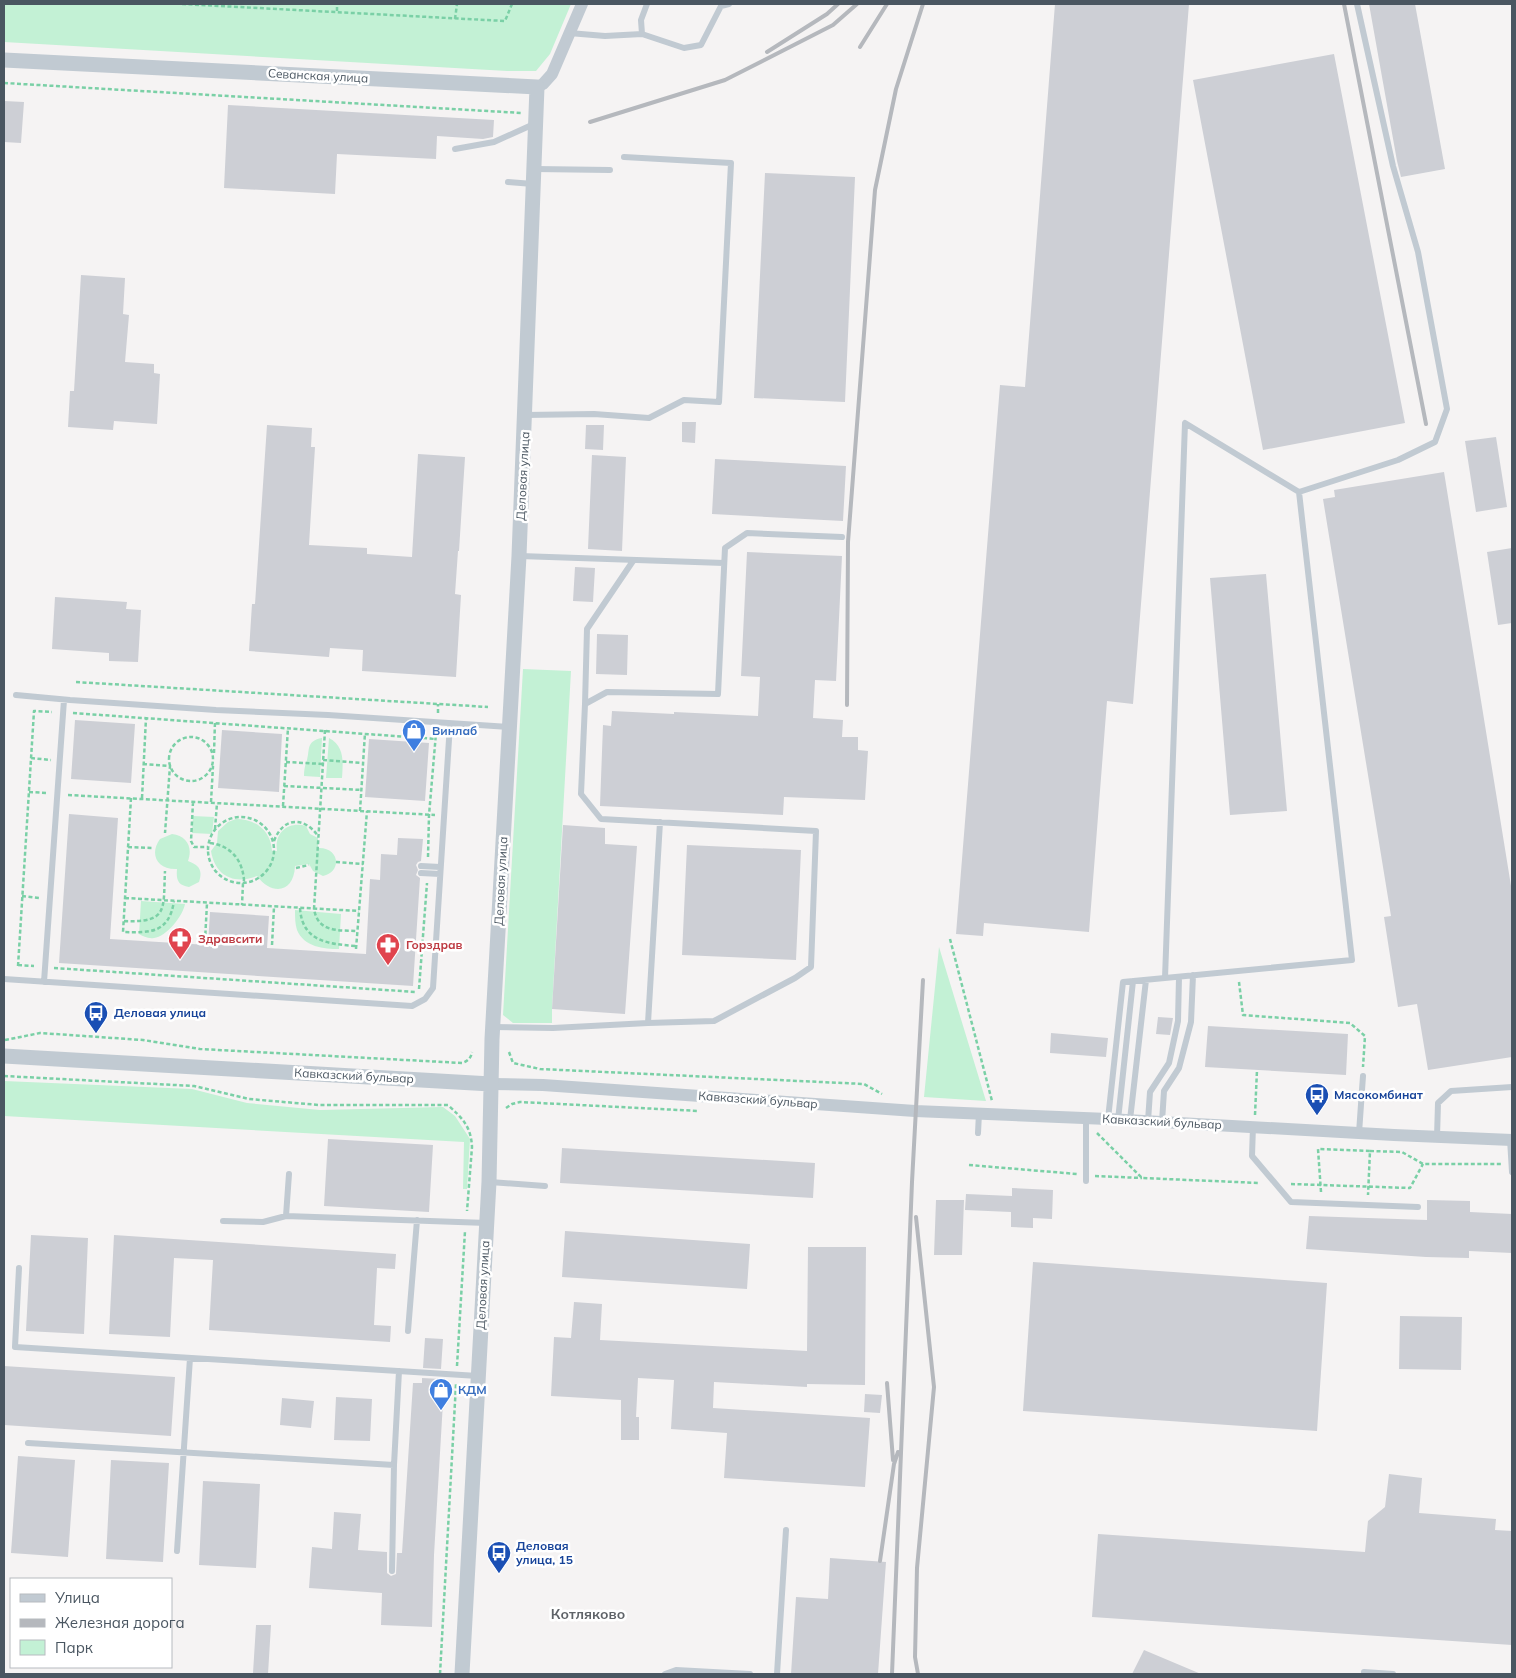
<svg xmlns="http://www.w3.org/2000/svg" width="1516" height="1678" font-family="Mulish,sans-serif">
  <style>
    .green { fill: #c3f1d5 }
    .building { fill: #cdcfd5 }
    .lines { fill: none; stroke-linecap: round; stroke-linejoin: round }
    .path { stroke: #7ad0a6; stroke-width: 2.5; stroke-dasharray: 4 2.5; stroke-linecap: butt }
    .service { stroke: #c1cad2; stroke-width: 6 }
    .minor { stroke: #c1cad2; stroke-width: 12 }
    .tertiary { stroke: #c1cad2; stroke-width: 15 }
    .rail { stroke: #b5b8bd; stroke-width: 4 }
    .labels { text-anchor: middle; stroke-width: 5; stroke-linejoin: round; paint-order: stroke }
    .street-label { font-size: 12px; fill: #4a5661; stroke: #fff }
    .shop-label { font-size: 12px; font-weight: bold; fill: #366cbe; stroke: #fff; text-anchor: start }
    .health-label { font-size: 12px; font-weight: bold; fill: #be3a42; stroke: #fff; text-anchor: start }
    .transit-label { font-size: 12px; font-weight: bold; fill: #164399; stroke: #fff; text-anchor: start }
    .neighbourhood-label { font-size: 14px; font-weight: bold; fill: #5f6368; stroke: #fff }
  </style>
  <rect width="100%" height="100%" fill="#f5f3f3"/>
  <path class="green" d="M4 4H571L550 54 536 71H507L4 42Z
    M523 669 571 671 552 1009V1023H513L503 1015Z
    M322 738 320 777 304 776C304 770 305 765 307 760 310 749 306 741 322 738Z
    M329 738C345 746 343 763 342 778H326Z
    M193 816 214 817 212 834 192 833Z
    M236 819C256 819 271 831 272 851H277C274 832 289 821 306 826L310 834 318 838V848C339 847 343 871 323 876L313 871 309 864 295 866C294 893 272 896 257 876 234 885 215 876 211 851L217 843 218 831 228 822Z
    M172 834C187 836 193 847 188 861 199 865 203 870 199 882L189 887C178 885 176 880 177 869 157 870 149 854 160 839Z
    M141 901 185 904C183 916 166 937 154 938 148 939 143 936 139 934Z
    M295 910 341 914 339 949C324 949 304 947 297 930 295 924 295 917 295 910Z
    M939 947 986 1101 924 1097Z
    M4 1081 192 1089 247 1103 320 1110 443 1107 455 1116 470 1139 467 1189H463L464 1142 4 1116Z"/>
  <path class="building" d="M1055 4H1189L1133 704 1107 701 1089 932 984 923 983 936 956 934 1000 385 1025 387Z
    M1369 4H1415L1445 169 1401 177 1397 161Z
    M1334 54 1405 423 1263 450 1193 80Z
    M4 101 24 102 21 143 4 142Z
    M228 105 494 120 493 137 483 139 437 136 436 159 337 154 335 194 224 188Z
    M765 173 855 177 845 402 754 398Z
    M81 275 125 278 123 314 129 315 125 362 154 364V373L160 374 157 424 114 421 113 430 68 427 70 391H74Z
    M682 422H696L695 443 682 442Z
    M267 425 312 428 311 447H315L309 545 367 548V554L412 557 418 454 465 457 459 551H458L455 594 461 595 456 677 362 671 363 650 330 648 329 657 249 651 252 604H255Z
    M586 425H604L603 450 585 449Z
    M1496 437 1507 507 1476 512 1465 441Z
    M592 455 626 457 622 551 588 549Z
    M715 459 846 466 843 521 712 514Z
    M1444 472 1512 892V1057L1428 1070 1417 1004 1398 1007 1384 917 1391 916 1323 499 1335 497 1334 490Z
    M1512 548V623L1498 625 1487 552Z
    M747 552 842 556 836 681 815 680 813 718 843 720 842 737H858V750L868 751 865 800 784 797 783 815 600 806 603 725 611 726 612 711 674 714V712L758 716 760 677 741 676Z
    M575 567 595 568 593 602 573 601Z
    M1266 574 1287 811 1230 815 1210 578Z
    M55 597 127 602 126 609 141 610 138 662 109 661V653L52 649Z
    M597 634 628 635 627 675 596 674Z
    M75 720 135 724 131 783 71 779Z
    M222 730 282 734 279 792 218 788Z
    M369 739 429 743 425 801 365 797Z
    M69 814 118 818 110 939 208 945 210 912 269 916 267 948 366 954 370 879 380 880 381 854 397 855 398 838 423 839 421 861 418 862 416 865 418 870 416 875 420 878 413 986 59 963Z
    M563 825 605 828V844L637 846 625 1014 552 1009Z
    M687 845 801 850 796 960 682 955Z
    M1158 1017 1173 1018 1170 1035 1156 1034Z
    M1208 1026 1348 1034 1346 1075 1205 1067Z
    M1051 1033 1108 1038 1106 1057 1050 1053Z
    M328 1139 433 1145 429 1212 324 1206Z
    M562 1148 815 1163 813 1198 560 1183Z
    M1012 1188 1053 1190 1052 1219 1033 1218V1228L1011 1227V1212L965 1210 966 1194 1012 1196Z
    M936 1200H964L962 1255H934Z
    M1427 1200 1470 1201V1212L1512 1214V1253L1469 1251V1258L1426 1257 1306 1249 1309 1216 1427 1220Z
    M565 1231 750 1244 747 1289 562 1277Z
    M31 1235 88 1238 84 1334 26 1331Z
    M114 1235 396 1254 395 1269 377 1268 374 1325 391 1326 390 1342 209 1330 213 1260 174 1258 170 1337 109 1334Z
    M808 1247H866L865 1385 807 1384V1387L714 1382 713 1408 870 1418 865 1487 724 1478 727 1433 671 1429 674 1380 638 1378 636 1417H639V1440H621V1400L551 1396 554 1337 571 1338 574 1302 602 1304 600 1340 807 1351Z
    M1033 1262 1327 1283 1317 1431 1023 1411Z
    M1400 1316 1462 1317 1461 1370 1399 1369Z
    M425 1338 443 1339 441 1369 423 1368Z
    M4 1366 175 1377 171 1436 4 1425Z
    M422 1378 440 1379V1385H444L434 1555 432 1627 381 1625 382 1593 309 1588 312 1547 332 1549 334 1512 361 1514 358 1550 387 1552V1573L391 1576 396 1574 397 1553H402L413 1383H422Z
    M865 1394 882 1395 880 1413 864 1412Z
    M336 1397 372 1399 370 1441 334 1440Z
    M282 1398 314 1401 311 1428 280 1425Z
    M18 1456 75 1460 68 1557 11 1553Z
    M111 1460 169 1463 163 1562 106 1559Z
    M1389 1474 1422 1478 1419 1513 1496 1519 1495 1530 1512 1531V1645L1092 1617 1098 1534 1365 1552 1368 1521 1385 1507Z
    M203 1481 260 1484 256 1568 199 1565Z
    M830 1558 886 1562 878 1674H791L796 1597 828 1599Z
    M256 1625H271L268 1674 253 1673Z
    M1144 1650 1201 1674H1132Z"/>
  <g class="lines">
    <path class="path" d="M182 4 505 21 512 4
      M337 11V4
      M455 19 457 4
      M4 83 521 113
      M76 682 488 707
      M73 713 436 739
      M438 713V704
      M325 730 314 909C318 933 339 930 357 931
      M169 759a22 22 0 1 1 44 0a22 22 0 1 1-44 0Z
      M214 753 215 721
      M31 758 51 760
      M323 760 363 763
      M286 762 323 764
      M143 764 170 766 165 833
      M284 786 362 790
      M29 792 48 793
      M68 795 435 815
      M131 798 123 932C151 933 169 933 174 901
      M142 798 146 718
      M193 802 191 841 194 847H208
      M211 802 213 766
      M283 806 288 728
      M360 811 365 733
      M208 850a33 33 0 1 1 66 0a33 33 0 1 1-66 0Z
      M215 829 217 803
      M274 841C283 817 304 816 318 836
      M210 843C231 846 242 859 244 880L243 883 242 905
      M128 847 153 848
      M428 857 429 815 436 733
      M336 862 363 864
      M296 868 309 865
      M22 896 39 898
      M125 898 359 911
      M300 908C302 942 329 944 356 946
      M124 921C169 923 163 909 165 871
      M950 939 992 1101
      M205 941 207 903
      M272 945 274 907
      M356 949 367 811
      M18 965 34 966
      M18 966 34 711 52 712
      M54 968 416 992
      M1239 982 1243 1015 1350 1023 1365 1036 1363 1067
      M419 989 427 883
      M5 1040 40 1033 143 1040 200 1049 462 1063C468 1061 471 1058 472 1052
      M509 1052 513 1063 540 1069 864 1084 882 1094
      M4 1076 194 1086 249 1099 319 1105H448C462 1118 471 1126 472 1147L467 1211
      M506 1108 512 1104 520 1102 699 1111
      M1255 1115 1257 1070
      M1097 1133 1142 1178 1260 1183
      M1370 1151 1402 1152 1423 1164H1501
      M969 1165 1077 1174
      M1095 1176 1142 1178
      M1291 1184 1410 1188 1423 1164
      M1321 1192 1318 1149 1370 1151 1368 1195
      M457 1366 465 1231
      M440 1674 456 1384"/>
    <path class="service" d="M569 33 605 36 642 34 684 48 701 45 721 6 729 4
      M642 34 641 20 647 4
      M455 149 494 142 534 124
      M535 169 610 170
      M508 182 533 184
      M525 415 594 414 649 418 684 400 719 402 731 163 624 157
      M1299 492 1398 460 1435 442 1447 409 1418 252 1393 166 1357 4
      M520 556 724 563
      M16 695 70 700 216 710 328 715 509 727
      M585 704 587 629 633 561
      M660 822 648 1023 714 1021 795 978 811 967 816 831 601 819 581 794 585 704 607 692 718 694 725 548 747 533 842 537
      M421 866 440 867
      M421 873 440 874
      M4 979 412 1006 425 999 433 988 450 724
      M44 982 64 700
      M493 1027 553 1028 648 1023
      M1108 1119 1123 982 1352 960 1299 492 1185 423 1165 978
      M1118 1120 1133 981
      M1130 1120 1146 980
      M1148 1121 1150 1092 1169 1063 1178 1021 1179 977
      M1162 1122 1164 1091 1179 1068 1191 1022 1193 975
      M1253 1126 1252 1156 1291 1202 1418 1207
      M978 1133 979 1113
      M1359 1133 1363 1076
      M1437 1137 1438 1103 1451 1091 1512 1087
      M1510 1139 1512 1172
      M1086 1181V1118
      M490 1182 545 1186
      M286 1216 289 1174
      M223 1221 263 1222 286 1216 487 1223
      M19 1268 15 1347 478 1376
      M408 1331 417 1220
      M28 1443 394 1465
      M177 1551 190 1358
      M392 1571 394 1465 399 1371
      M1364 1672 1393 1674
      M665 1674 676 1670 750 1674
      M777 1674 786 1530"/>
    <path class="minor" d="M537 87 543 84 552 74 582 4
      M491 1084 543 1085 915 1111 1108 1119 1394 1135 1512 1140"/>
    <path class="tertiary" d="M4 60 537 87 519 556 492 1039 489 1182 462 1674
      M4 1056 491 1084"/>
    <path class="rail" d="M1344 4 1426 424
      M860 47 887 4
      M767 52 827 14 838 4
      M590 122 725 80 833 25 857 4
      M847 705 848 542 875 190 896 89 923 4
      M916 1217 934 1387 917 1568 915 1657 918 1674
      M887 1383 893 1460
      M880 1561 894 1464 898 1452
      M892 1674 912 1182 923 980"/>
  </g>
  <defs>
    <g id="shop-pin" transform="scale(1.25)"><path d="M0 17L-7.5 6A9.5 9.5 0 1 1 7.5 6Z" fill="#3f7fe0" stroke="#fff"/><path d="M-5-2.5h2.3a2.7 3.5 0 0 1 5.4 0H5L5.5 6h-11ZM-1.5-2.5h3a1.5 2.3 0 0 0-3 0Z" fill="#fff"/></g>
    <g id="pharmacy-pin" transform="scale(1.25)"><path d="M0 17L-7.5 6A9.5 9.5 0 1 1 7.5 6Z" fill="#e0444e" stroke="#fff"/><path d="M-2-6h4v4h4v4h-4v4h-4v-4h-4v-4h4Z" fill="#fff"/></g>
    <g id="bus-pin" transform="scale(1.25)"><path d="M0 17L-7.5 6A9.5 9.5 0 1 1 7.5 6Z" fill="#1a4fb4" stroke="#fff"/><path d="M-5-6H5V4H4V6H2V4H-2V6H-4V4H-5ZM-3.5-4V0h7V-4ZM-3.5 1.2v1.5H-2V1.2ZM2 1.2v1.5H3.5V1.2Z" fill="#fff"/></g>
  </defs>
  <g fill-rule="evenodd">
    <use href="#shop-pin" x="414" y="731"/>
    <use href="#pharmacy-pin" x="180" y="939"/>
    <use href="#pharmacy-pin" x="388" y="945"/>
    <use href="#bus-pin" x="96" y="1013"/>
    <use href="#bus-pin" x="1317" y="1095"/>
    <use href="#shop-pin" x="441" y="1390"/>
    <use href="#bus-pin" x="499" y="1553"/>
  </g>
  <g class="labels">
    <g class="street-label">
      <text transform="translate(318 76) rotate(3)" y="4">Севанская улица</text>
      <text transform="translate(523 476) rotate(-87)" y="4">Деловая улица</text>
      <text transform="translate(501 881) rotate(-87)" y="4">Деловая улица</text>
      <text transform="translate(354 1076) rotate(3)" y="4">Кавказский бульвар</text>
      <text transform="translate(758 1100) rotate(4)" y="4">Кавказский бульвар</text>
      <text transform="translate(1162 1122) rotate(3)" y="4">Кавказский бульвар</text>
      <text transform="translate(483 1285) rotate(-87)" y="4">Деловая улица</text>
    </g>
    <g class="shop-label">
      <text x="432" y="735">Винлаб</text>
      <text x="458" y="1394">КДМ</text>
    </g>
    <g class="health-label">
      <text x="198" y="943">Здравсити</text>
      <text x="406" y="949">Горздрав</text>
    </g>
    <g class="transit-label">
      <text x="114" y="1017">Деловая улица</text>
      <text x="1334" y="1099">Мясокомбинат</text>
      <text x="516" y="1550">Деловая<tspan x="516" dy="14">улица, 15</tspan></text>
    </g>
    <g class="neighbourhood-label">
      <text x="588" y="1619">Котляково</text>
    </g>
  </g>
  <rect width="1516" height="1678" fill="none" stroke="#4a5661" stroke-width="10"/>
  <rect x="10" y="1578" width="162" height="90" fill="#ffffff" stroke="#b7bbc0"/>
  <rect x="20" y="1594" width="25" height="8" fill="#c1cad2" stroke="#b7bbc0"/>
  <text x="55" y="1603" font-size="15" fill="#4a5661">Улица</text>
  <rect x="20" y="1619" width="25" height="8" fill="#b5b8bd" stroke="#b7bbc0"/>
  <text x="55" y="1628" font-size="15" fill="#4a5661">Железная дорога</text>
  <rect x="20" y="1640" width="25" height="15" fill="#c3f1d5" stroke="#b7bbc0"/>
  <text x="55" y="1653" font-size="15" fill="#4a5661">Парк</text>
</svg>
